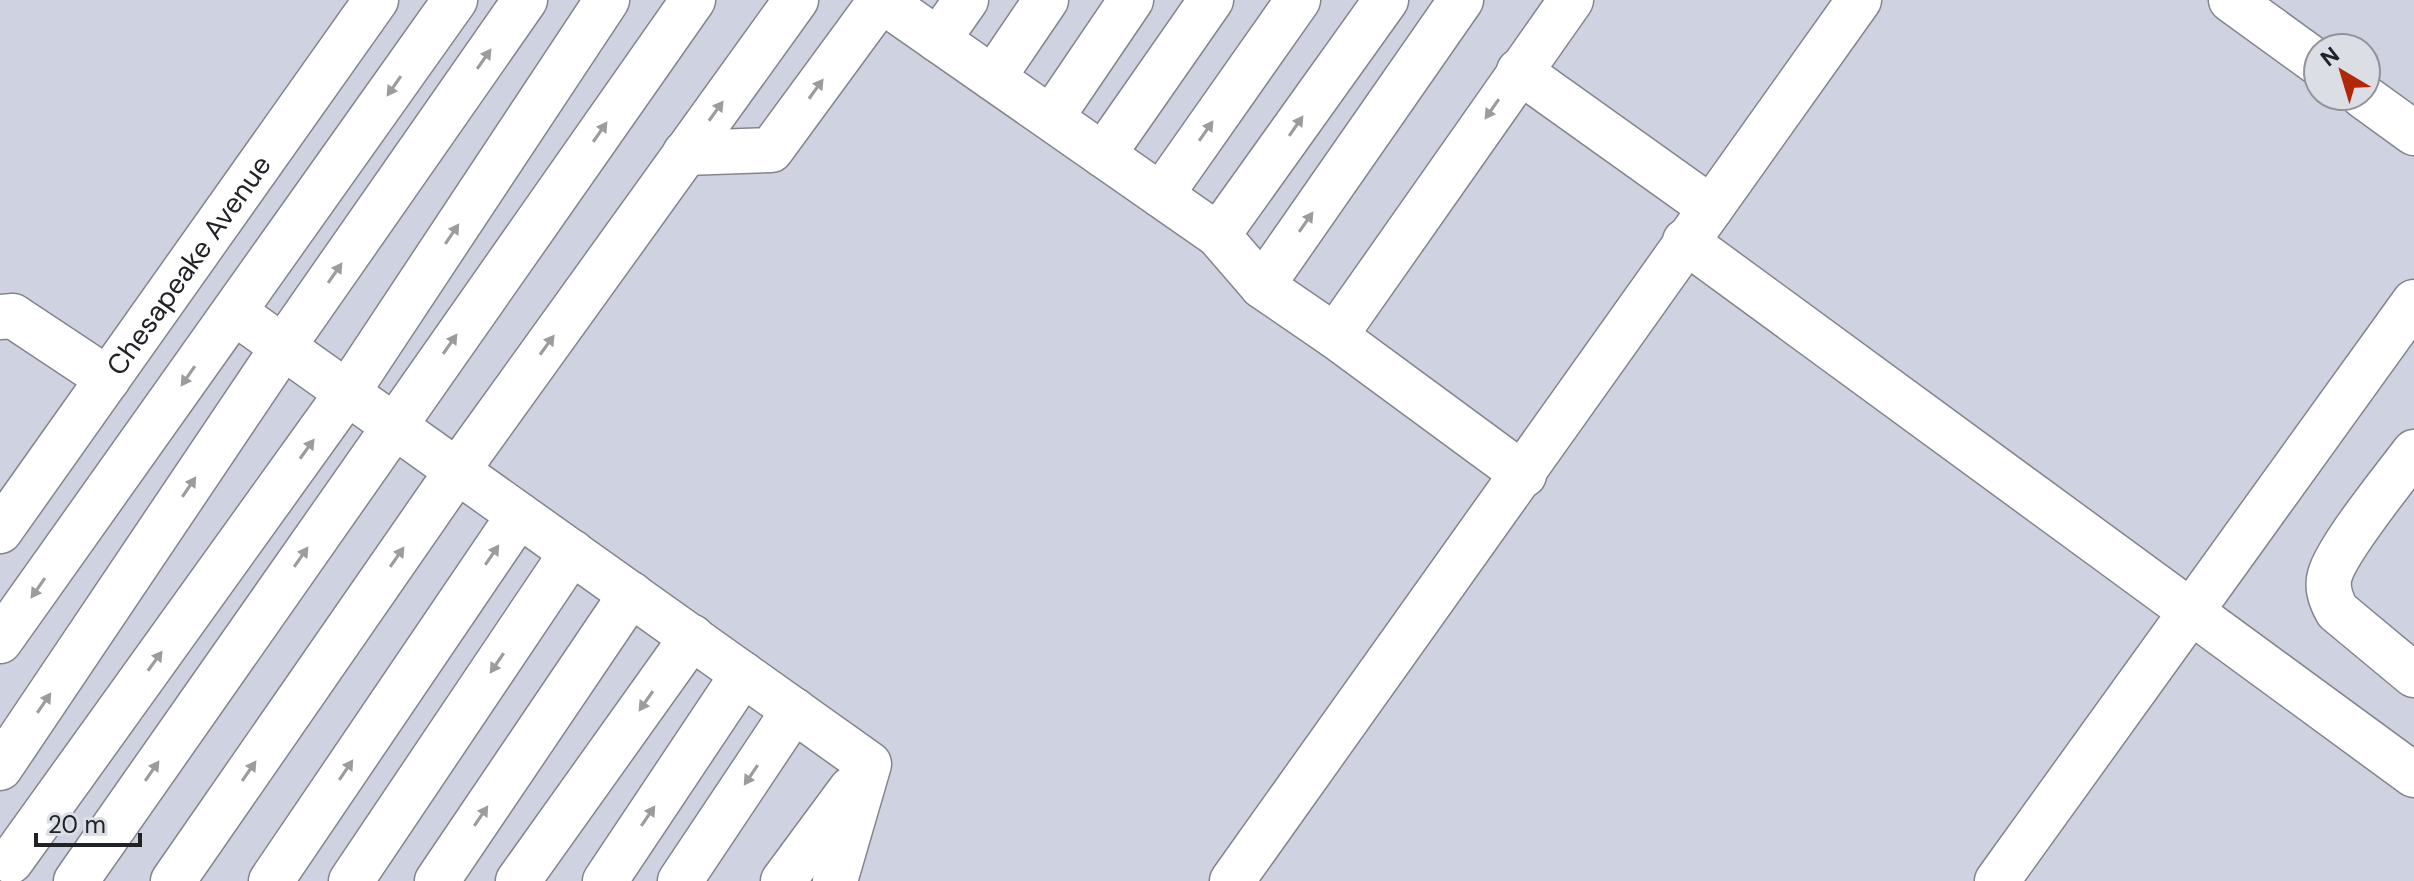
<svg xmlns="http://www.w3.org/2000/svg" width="2414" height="881" font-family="'DM Sans',sans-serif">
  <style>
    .built { fill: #cfd2e1; fill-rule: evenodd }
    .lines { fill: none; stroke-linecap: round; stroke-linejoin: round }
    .minor-casing { stroke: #83858c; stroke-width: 47 }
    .minor { stroke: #fff; stroke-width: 44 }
    .oneway { fill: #9b9c9d }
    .labels { text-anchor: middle; stroke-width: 6; stroke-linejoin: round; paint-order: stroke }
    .street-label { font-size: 28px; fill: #212225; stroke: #dcdee6 }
  </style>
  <rect width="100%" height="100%" fill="#dcdee6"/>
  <path class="built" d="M0 0H2414V881H0ZM2318 48H2366V96H2318Z"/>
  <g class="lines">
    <g class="minor-casing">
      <g id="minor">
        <path d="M881 0 1218 235 1262 286 1335 336 1571 0"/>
        <path d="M2231 0 2318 63"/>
        <path d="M938 40 966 0"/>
        <path d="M1519 71 1711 208"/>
        <path d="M993 78 1046 0"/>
        <path d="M2363 96 2414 133"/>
        <path d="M1051 118 1131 0"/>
        <path d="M685 153 771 150 881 0"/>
        <path d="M1103 155 1211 0"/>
        <path d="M1161 195 1298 0"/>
        <path d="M1218 235 1386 0"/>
        <path d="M1685 241 2414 775"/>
        <path d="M1262 286 1461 0"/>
        <path d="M234 312 869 764 835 881"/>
        <path d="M0 317 13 316 108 379"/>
        <path d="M1335 336 1524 475"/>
        <path d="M2414 452C2394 479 2338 547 2330 575 2326 588 2331 600 2337 611L2414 675"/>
        <path id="s1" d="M0 531 376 0"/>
        <path d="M0 641 455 0"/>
        <path d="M0 768 283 347 525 0"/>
        <path d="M11 861 347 393 607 0"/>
        <path d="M76 881 693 0"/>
        <path d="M173 881 457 471 796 0"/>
        <path d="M271 881 519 515"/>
        <path d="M351 881 572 552"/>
        <path d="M437 881 631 594"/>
        <path d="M518 881 692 637"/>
        <path d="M605 881 743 674"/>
        <path d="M680 881 794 710"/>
        <path d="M783 881 851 789"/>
        <path d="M1232 881 1859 0"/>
        <path d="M1997 881 2414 302"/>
      </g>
    </g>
    <use href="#minor" class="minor"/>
  </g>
  <defs><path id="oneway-solid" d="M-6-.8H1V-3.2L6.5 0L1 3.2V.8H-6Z" transform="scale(2)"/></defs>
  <g class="oneway">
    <use href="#oneway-solid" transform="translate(484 59) rotate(-55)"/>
    <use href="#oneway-solid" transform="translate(394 86) rotate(125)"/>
    <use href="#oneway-solid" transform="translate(816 89) rotate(-54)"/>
    <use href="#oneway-solid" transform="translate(1492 109) rotate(125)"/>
    <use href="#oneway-solid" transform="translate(716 111) rotate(-54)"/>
    <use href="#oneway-solid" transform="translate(1296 126) rotate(-55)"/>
    <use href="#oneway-solid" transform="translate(1206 131) rotate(-55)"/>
    <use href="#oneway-solid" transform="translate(600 132) rotate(-55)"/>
    <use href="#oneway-solid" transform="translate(1306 222) rotate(-55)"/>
    <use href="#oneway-solid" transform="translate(452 234) rotate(-56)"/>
    <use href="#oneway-solid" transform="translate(335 273) rotate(-55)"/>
    <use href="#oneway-solid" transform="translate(450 344) rotate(-55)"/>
    <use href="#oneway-solid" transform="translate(547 345) rotate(-54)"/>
    <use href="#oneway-solid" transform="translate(188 376) rotate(125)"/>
    <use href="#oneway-solid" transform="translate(307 449) rotate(-54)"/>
    <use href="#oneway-solid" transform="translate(189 487) rotate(-56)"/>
    <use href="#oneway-solid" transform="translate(492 555) rotate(-56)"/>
    <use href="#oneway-solid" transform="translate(301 557) rotate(-55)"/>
    <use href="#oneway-solid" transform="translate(397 557) rotate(-55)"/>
    <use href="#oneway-solid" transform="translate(38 588) rotate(125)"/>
    <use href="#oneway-solid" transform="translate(155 661) rotate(-54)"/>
    <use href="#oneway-solid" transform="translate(497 663) rotate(124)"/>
    <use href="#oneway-solid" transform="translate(646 701) rotate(125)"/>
    <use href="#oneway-solid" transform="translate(44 703) rotate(-56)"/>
    <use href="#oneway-solid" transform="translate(346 770) rotate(-56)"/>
    <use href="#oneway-solid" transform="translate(152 771) rotate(-55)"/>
    <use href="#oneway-solid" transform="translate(249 771) rotate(-55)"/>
    <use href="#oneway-solid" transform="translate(751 775) rotate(124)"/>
    <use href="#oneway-solid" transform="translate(481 816) rotate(-56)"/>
    <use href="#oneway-solid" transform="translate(648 816) rotate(-56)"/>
  </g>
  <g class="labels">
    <g class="street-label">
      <text dy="10" stroke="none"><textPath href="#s1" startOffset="326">Chesapeake Avenue</textPath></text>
    </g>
  </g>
  <g transform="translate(2342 72) rotate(322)"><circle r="38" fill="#dcdee6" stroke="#919399" stroke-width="2"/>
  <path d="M0-6L14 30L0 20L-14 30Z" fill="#b32709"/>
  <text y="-12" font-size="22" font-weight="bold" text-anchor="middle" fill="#212225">N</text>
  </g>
  <path d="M36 833v12h104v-12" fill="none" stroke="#212225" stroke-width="4"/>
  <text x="48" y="833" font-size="24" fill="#212225" stroke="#dcdee6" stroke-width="6" paint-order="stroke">20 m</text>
</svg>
